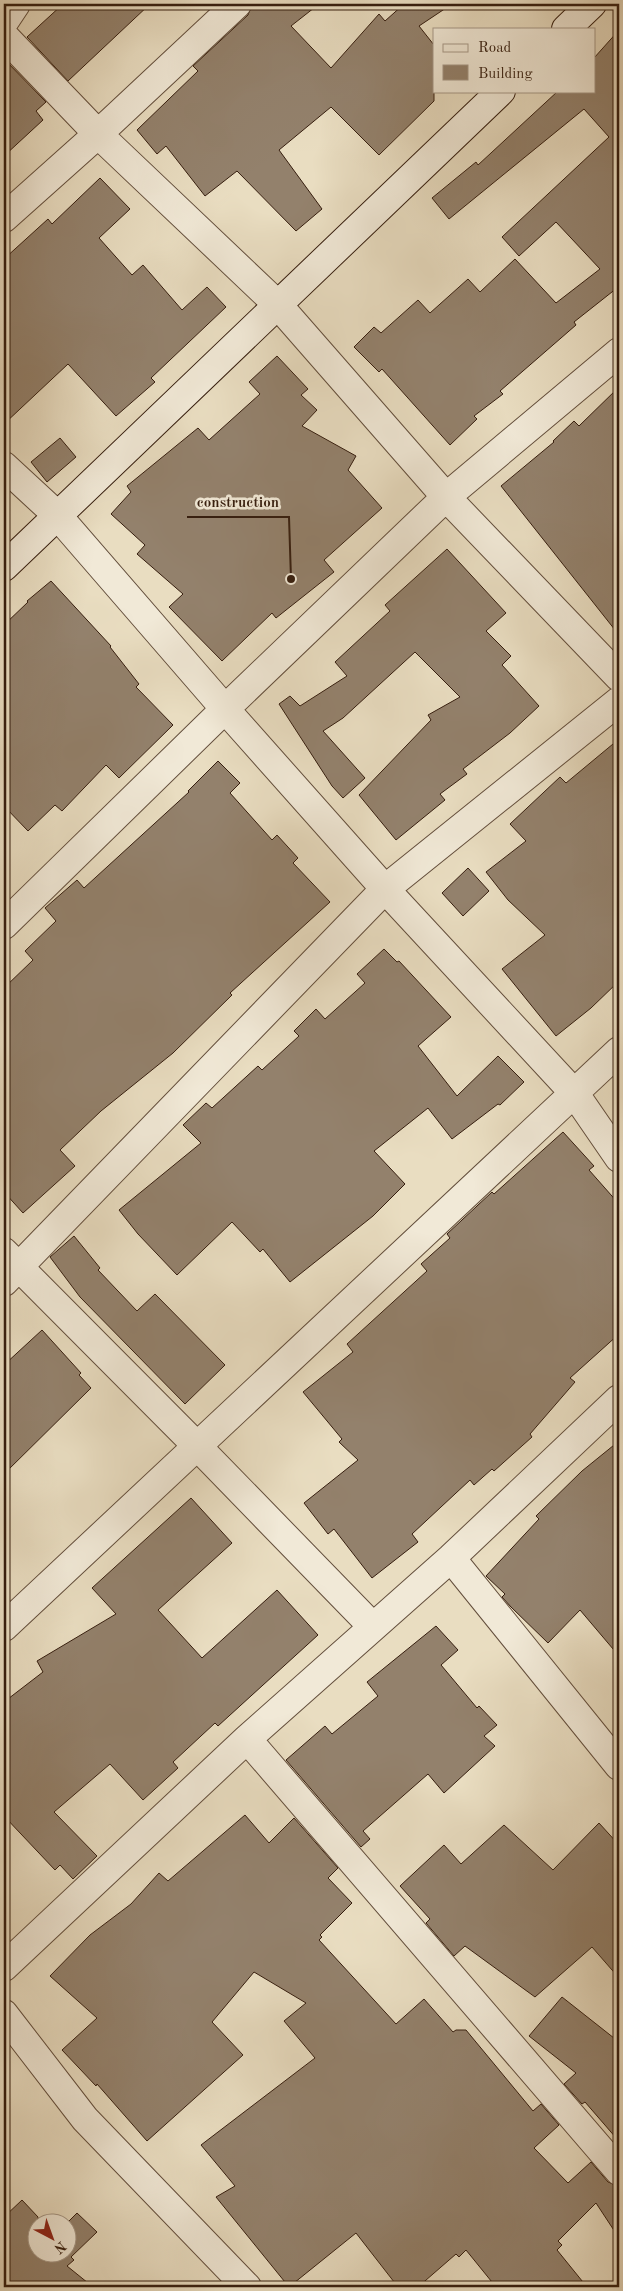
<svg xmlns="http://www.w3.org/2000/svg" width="623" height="2291" font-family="'Old Standard TT',serif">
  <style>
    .building { fill: #93816c; stroke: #361e0f }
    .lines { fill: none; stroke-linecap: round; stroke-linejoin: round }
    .street-casing { stroke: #634e3c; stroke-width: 30 }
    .secondary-casing { stroke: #361e0f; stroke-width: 30 }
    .street { stroke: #f1e9d7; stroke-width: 28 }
    .secondary { stroke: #f1e9d7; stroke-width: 28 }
    .leader { fill: none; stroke: #361e0f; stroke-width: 2 }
    .callout-dot { fill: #361e0f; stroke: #f1e9d7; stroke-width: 2 }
    .callout-label { font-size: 15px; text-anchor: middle; font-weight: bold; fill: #361e0f; stroke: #f1e9d7; stroke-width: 5; stroke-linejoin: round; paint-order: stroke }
  </style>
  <rect width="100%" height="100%" fill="#e9ddc1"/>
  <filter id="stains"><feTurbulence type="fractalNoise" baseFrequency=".004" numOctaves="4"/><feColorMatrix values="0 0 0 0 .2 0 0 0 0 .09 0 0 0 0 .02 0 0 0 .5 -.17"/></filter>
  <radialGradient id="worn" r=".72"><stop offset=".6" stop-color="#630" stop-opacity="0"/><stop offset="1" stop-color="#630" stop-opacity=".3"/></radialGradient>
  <path class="building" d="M63 4H150L68 81 27 37Z
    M252 4H319L291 26 331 68 379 14 385 21 404 4H452L419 26 434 45V101L379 155 331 107 279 150 322 209 296 231 237 171 205 196 166 146 157 154 137 130 198 71 193 66 248 15Z
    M619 30V291L617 288 574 322 576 325 500 391 503 394 474 416 477 419 450 445 382 369 379 372 354 347 374 327 381 333 418 300 430 313 468 279 480 292 515 259 556 303 600 269 556 222 519 256 502 237 609 137 584 109 449 219 432 198 476 162 478 165 558 91H594V58Z
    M4 59 46 102 36 111 43 120 4 156Z
    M100 178 130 209 99 238 132 275 143 265 182 310 207 287 226 307 151 378 155 382 116 416 68 364 4 424V259L48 219 52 224Z
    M277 356 308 389 301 395 317 410 302 426 356 456 348 470 382 508 324 560 334 572 276 618 272 613 222 661 169 607 183 594 137 554 145 545 111 514 131 492 127 486 198 428 209 440 260 394 249 382Z
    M619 387V635L501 486 554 442 553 441 574 421 579 426Z
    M60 438 76 457 47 482 31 462Z
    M447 549 506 613 486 631 511 656 502 665 539 706 510 733 463 769 467 774 440 794 445 800 396 840 359 795 431 720 428 715 460 697 415 652 343 718 323 731 365 778 343 798 332 786 279 704 290 696 300 706 347 676 335 662 390 611 385 605Z
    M51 581 111 646 110 647 139 684 136 687 173 725 119 778 106 765 62 811 55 805 28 831 4 806V625L28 602 27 601Z
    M619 739V981L591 1008 556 1036 502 969 545 935 508 900 486 872 526 841 510 824 560 777 566 783Z
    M218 761 240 783 230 793 272 840 277 835 298 858 293 863 330 902 230 993 232 995 173 1053 101 1111 60 1150 75 1166 23 1213 4 1192V988L33 960 25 951 56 921 45 908 77 880 84 888 189 792 188 791Z
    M468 868 489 891 463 916 442 893Z
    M384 949 397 962 399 961 451 1017 418 1046 457 1096 498 1056 524 1082 500 1105 498 1104 452 1139 428 1108 374 1151 405 1184 373 1216 290 1282 263 1249 260 1252 232 1222 177 1275 138 1234 119 1210 201 1143 183 1125 206 1103 212 1108 258 1066 262 1070 299 1036 294 1031 316 1009 325 1019 365 983 357 974Z
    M563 1132 594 1166 589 1170 619 1204V1334L570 1378 575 1382 530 1434 532 1437 494 1471 492 1469 474 1485 470 1480 412 1534 418 1542 372 1578 334 1529 328 1534 304 1503 358 1460 339 1442 342 1439 303 1392 353 1352 347 1344 427 1271 421 1264 450 1238 447 1234 492 1192 494 1194Z
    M74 1236 100 1268 98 1270 137 1311 155 1294 225 1365 185 1404 80 1297 50 1257Z
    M42 1330 81 1373 79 1375 91 1388 4 1474V1365Z
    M619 1441V1656L580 1610 548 1643 511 1607 502 1597 505 1594 486 1576 539 1519 536 1516 582 1471Z
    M191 1498 232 1543 158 1610 202 1658 277 1590 318 1635 218 1726 215 1723 173 1762 178 1768 143 1800 110 1764 54 1812 97 1856 73 1879 60 1865 55 1870 4 1816V1702L43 1672 37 1661 116 1614 92 1588Z
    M436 1626 458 1650 441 1665 477 1708 479 1706 497 1725 484 1736 495 1746 444 1793 428 1774 363 1831 370 1839 361 1847 286 1760 325 1726 332 1734 378 1696 367 1682Z
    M245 1815 269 1843 294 1818 338 1868 328 1878 352 1903 320 1935 322 1937 319 1940 396 2024 424 1999 453 2032 456 2030H466L533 2111 541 2104 559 2125 534 2148 568 2183 591 2162 608 2182 619 2186V2238L596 2203 558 2241 562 2245 557 2250 587 2287H496L466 2250 459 2257 456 2254 418 2287H398L356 2233 289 2287 216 2197 235 2186 201 2145 315 2058 284 2021 306 2003 254 1972 212 2022 243 2055 147 2141 97 2084 96 2086 62 2050 97 2018 50 1976 90 1935 131 1904 159 1873 168 1881Z
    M599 1823 619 1845V1978L592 1947 535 1997 465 1946 454 1956 426 1923 430 1919 400 1886 444 1845 461 1864 504 1825 553 1870Z
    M562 1997 619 2042V2147L614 2141 617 2139 585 2102 582 2104 564 2084 576 2073 529 2036Z
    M22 2200 38 2217V2254H68L66 2224 77 2213 97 2232 71 2257 74 2260 67 2266 93 2287H4V2217Z"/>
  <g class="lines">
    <g class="street-casing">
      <path id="street" d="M4 22 16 4
        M4 36 98 134 278 305 446 497 619 677
        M4 218 98 134 237 4
        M4 466 57 515 225 709 385 889 575 1094 619 1158
        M4 925 225 709 446 497 619 352
        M4 1252 197 1446 373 1627
        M4 1282 385 889 619 701
        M451 1558 619 1766
        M4 1627 619 1051
        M247 1739 619 2171
        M4 1967 247 1739 451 1558 619 1399
        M4 2014 85 2119 247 2287"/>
    </g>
    <g class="secondary-casing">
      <path id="secondary" d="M566 29 592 4
        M4 567 501 91"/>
    </g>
    <use href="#street" class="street"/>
    <use href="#secondary" class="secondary"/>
  </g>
  <path class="leader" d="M291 579L289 517H187"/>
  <circle class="callout-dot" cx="291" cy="579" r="5"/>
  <g class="callout-label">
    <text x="238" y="507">construction</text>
  </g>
  <rect width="623" height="2291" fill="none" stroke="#e9ddc1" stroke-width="20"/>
  <rect x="5" y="5" width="613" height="2281" fill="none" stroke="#361e0f" stroke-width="2.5"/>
  <rect x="10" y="10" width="603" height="2271" fill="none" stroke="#361e0f"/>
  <rect x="433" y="28" width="162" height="65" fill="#f1e9d7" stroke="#a69887"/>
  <rect x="443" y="44" width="25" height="8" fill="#f1e9d7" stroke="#a69887"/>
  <text x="478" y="52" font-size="15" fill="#361e0f">Road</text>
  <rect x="443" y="65" width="25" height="15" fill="#93816c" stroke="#a69887"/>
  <text x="478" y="78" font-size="15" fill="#361e0f">Building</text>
  <g transform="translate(52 2238) rotate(139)"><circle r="24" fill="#f1e9d7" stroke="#a69887"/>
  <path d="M0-4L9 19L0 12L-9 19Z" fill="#8f2418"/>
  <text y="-8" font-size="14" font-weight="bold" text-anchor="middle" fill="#361e0f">N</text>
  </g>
  <rect width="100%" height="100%" filter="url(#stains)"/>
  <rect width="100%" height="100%" fill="url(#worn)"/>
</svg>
